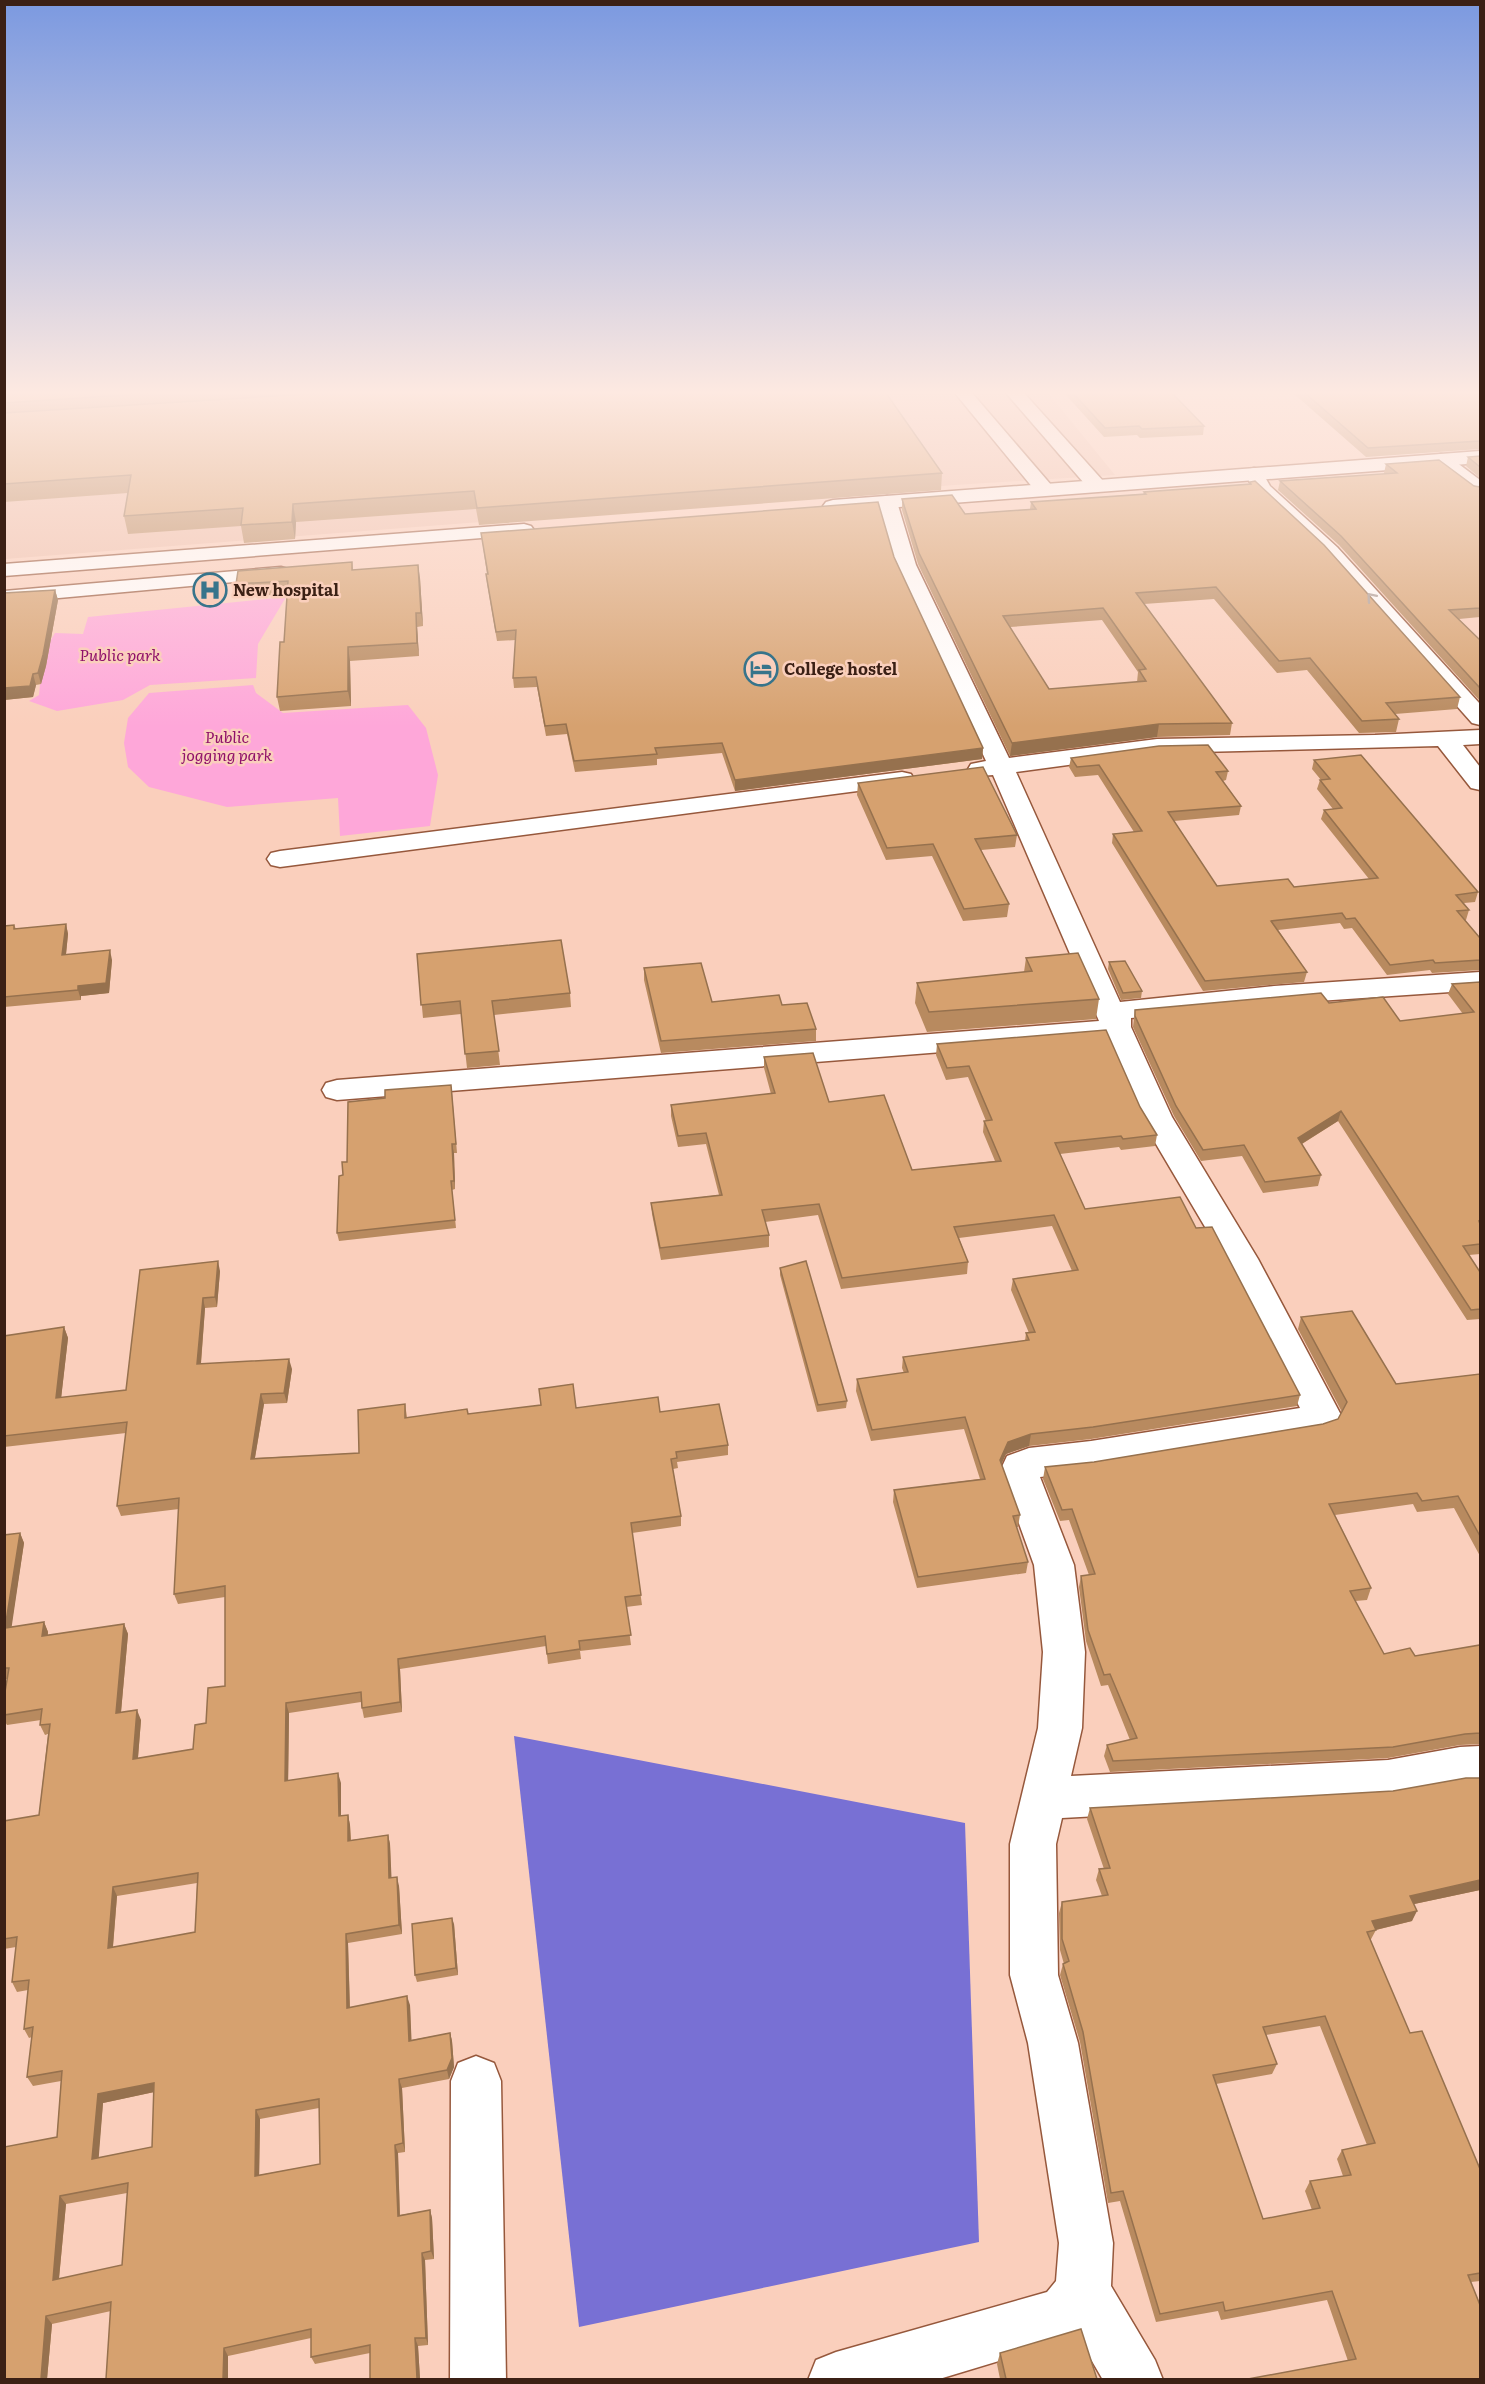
<svg xmlns="http://www.w3.org/2000/svg" width="1485" height="2384" font-family="Literata,serif">
  <style>
    .built { fill: #efc0ac }
    .green { fill: #fea7d9 }
    .water { fill: #7870d4 }
    .lines { fill: none; stroke-linecap: round; stroke-linejoin: round }
    .minor-casing { stroke: #96583c; stroke-width: 3 }
    .secondary-casing { stroke: #96583c; stroke-width: 3 }
    .primary-casing { stroke: #96583c; stroke-width: 3 }
    .minor { fill: #fff; fill-rule: evenodd }
    .secondary { fill: #fff; fill-rule: evenodd }
    .primary { fill: #fff; fill-rule: evenodd }
    .wall { fill: #b88a5f; fill-rule: evenodd }
    .shaded-wall { fill: #96714e }
    .building { fill: #d6a16f; stroke: #96714e; stroke-width: 1.5; fill-rule: evenodd }
    .oneway { stroke: #a79b96 }
    .labels { text-anchor: middle; stroke-width: 5; stroke-linejoin: round; paint-order: stroke }
    .far-poi-label { font-size: 16px; font-weight: bold; fill: #3b2015; stroke: #facfbc; text-anchor: start }
    .far-park-label { font-size: 16px; font-style: italic; fill: #90116a; stroke: #facfbc }
  </style>
  <rect width="100%" height="100%" fill="#facfbc"/>
  <path class="built" d="M5 393H1048L1115 475 955 485 5 559Z"/>
  <path class="green" d="M286 597 258 644 256 678 150 685 123 700 57 711 29 701 39 695 43 654 55 633 83 634 88 617Z
    M253 685 256 693 283 713 408 705 426 728 438 775 430 826 340 836 338 798 227 807 149 787 128 767 124 743 128 718 149 693Z"/>
  <path class="water" d="M514 1736 965 1823 979 2242 579 2327Z"/>
  <g class="lines">
    <g class="minor-casing">
      <path id="minor" d="M1441 454 1448 456 1480 480V495L1473 493 1434 464 1432 460 1434 456Z
        M1254 468 1261 470 1270 486 1337 547 1480 704V725L1472 723 1323 555 1256 493 1245 474 1247 470Z
        M887 496 894 498 897 502 916 565 1009 758 1157 739 1375 735 1480 730V744L1463 745 1480 767V790L1471 788 1438 746 1157 753 1016 772 1120 1002 1274 986 1480 972V990L1274 1004 1131 1018V1027L1172 1117 1258 1259 1341 1415 1332 1429 1319 1433 1091 1471 1040 1477 1074 1565 1085 1652 1082 1728 1071 1776 1388 1760 1460 1747 1480 1746V1786L1460 1787 1388 1800 1062 1818 1056 1844 1058 1975 1078 2043 1113 2243 1111 2286 1155 2360 1163 2380H1103L1078 2337 936 2380H808L816 2360 836 2352 1047 2292 1056 2281 1059 2243 1028 2043 1010 1975V1844L1038 1728 1043 1652 1034 1565 1000 1471 1007 1456 1029 1448 1091 1441 1300 1408 1224 1259 1140 1117 1106 1039 337 1100 326 1097 322 1090 326 1083 337 1080 1099 1021 993 775 980 776 971 774 968 769 971 764 986 761 896 565 877 502 880 498Z
        M281 567 288 569 291 573 288 577 4 603V591Z
        M902 772 911 774 914 779 911 784 280 867 271 865 267 859 271 853 280 851Z
        M476 2056 494 2063 501 2081 506 2380H450L451 2081 458 2063Z"/>
    </g>
    <g class="secondary-casing">
      <path id="secondary" d="M955 393H972L1052 486 1055 490 1052 494H1038Z
        M1006 393H1024L1104 482 1106 486 1104 490H1090Z"/>
    </g>
    <g class="primary-casing">
      <path id="primary" d="M1480 451V463L833 512 826 510 823 506 826 502 833 500Z
        M524 524 531 526 534 530 531 534 4 576V564Z"/>
    </g>
    <use href="#minor" class="minor"/>
    <use href="#secondary" class="secondary"/>
    <use href="#primary" class="primary"/>
  </g>
  <path class="wall" d="M4 393H886L942 473 941 490 479 525 476 509 296 522 295 539 244 543 241 526 128 534 124 516 128 493 4 502Z
    M1066 393H1073L1204 426 1203 435 1140 438 1137 435 1104 437 1066 395Z
    M1293 393H1480V449L1366 457Z
    M1480 456V478L1466 466 1468 457Z
    M1386 464 1480 487V617L1459 619 1480 640V701L1339 545 1278 490 1280 481 1385 474 1384 473Z
    M1250 482 1460 697 1457 709 1395 714 1399 719 1396 732 1359 733 1307 670 1277 673 1214 599 1144 604 1232 723 1230 735 1157 737 1010 756 918 564 902 510V499L965 514 1030 509 1031 502 1143 494 1144 492 1249 484ZM1102 620 1138 672 1137 682 1049 689 1010 627Z
    M481 533 894 557 983 748 982 759 735 791 722 753 657 759V765L575 772 567 734 546 736 537 687 514 688 513 678 516 640 497 641 487 583 486 574H487Z
    M352 562 353 570 420 578 423 626 417 627 419 656 350 661 351 706 280 711 277 697 284 642 287 594 239 597 236 584Z
    M55 590 58 600 46 666 41 684 36 685 33 697 4 700V593Z
    M1071 758 1228 771 1226 780 1223 781 1241 806 1239 815 1174 821 1217 886 1294 887 1369 879 1321 819 1324 810 1333 809 1317 789 1320 780H1321L1312 769 1314 760 1478 892 1475 902 1464 903 1469 910 1466 920H1465L1480 939V970L1432 973 1430 970 1387 975 1352 928 1344 929 1340 923 1278 930 1307 972 1304 982 1203 991 1112 843 1113 834 1134 832 1098 775 1075 777 1069 767Z
    M858 783 1017 835 1015 847 981 850 1009 904 1007 917 963 921 932 856 886 860 857 795Z
    M66 924 68 934 66 954 112 960 109 993 81 996V1000L4 1007V926L14 925 16 929Z
    M417 954 570 993 571 1007 494 1015 500 1065 467 1068 461 1014 423 1018Z
    M1026 958 1099 999 1096 1019 927 1032 915 1003 917 983 1024 972Z
    M1109 962 1142 991 1141 998 1121 1000 1108 969Z
    M644 968 712 1002 782 1005 816 1029V1041L661 1053 644 980Z
    M1480 982V1254L1469 1255 1480 1272V1319L1467 1320 1338 1121 1302 1144 1321 1175 1318 1186 1263 1193 1242 1156 1201 1161 1174 1116 1133 1027 1135 1010 1329 1003 1400 1021 1463 1014 1448 994 1452 984Z
    M937 1044 1140 1107 1157 1135 1155 1146 1121 1150 1119 1147 1060 1154 1085 1209 1196 1228 1300 1395 1297 1406 1091 1439 1029 1446 1006 1454 1001 1465 1020 1515 1018 1527H1016L1028 1562 1026 1573 917 1588 893 1502 894 1490 980 1479 964 1429 871 1441 856 1391 857 1379 904 1373 902 1368 903 1357 1025 1341 1026 1333H1029L1011 1290 1013 1279 1072 1271 1052 1226 959 1238 968 1262 967 1274 841 1289 818 1215 765 1222 769 1235V1247L661 1260 652 1214 651 1203 719 1195 706 1144 678 1147 671 1116V1105L771 1094 764 1068V1057L829 1102 912 1170 995 1161 983 1132 984 1121H986L968 1077 946 1080 936 1055Z
    M452 1093 457 1153H454L455 1189 452 1190 456 1228 339 1241 337 1233 347 1162Z
    M780 1268 847 1401 846 1408 817 1412 780 1275Z
    M220 1271 217 1307 205 1308 201 1364 292 1369 287 1403 264 1404 255 1458 359 1453 405 1404 407 1417 576 1408 660 1412 728 1445V1455L677 1462 678 1468 673 1469 681 1516V1526L632 1533 642 1605 626 1607 631 1645 580 1651 581 1659 548 1664 546 1646 400 1669 402 1712 364 1718 362 1708 361 1702 289 1713 288 1781 341 1783V1816L348 1815 350 1825 351 1840 388 1835 390 1844 391 1878 399 1886 402 1934 348 1943 350 2007 410 2005 411 2040 450 2033 452 2041 454 2067 449 2079 402 2088 405 2152 398 2153 400 2215 430 2210 432 2218 434 2259 425 2260 428 2345 418 2346 420 2379H370V2353L315 2364 311 2357V2338L228 2356V2379H106L111 2311 52 2324 47 2379H4L57 2137 61 2081 33 2086 27 2077 32 2037 29 2038 24 2029 28 1990 17 1992 12 1982 16 1947 4 1949V1821L39 1815 48 1734 45 1735 40 1725 41 1720 7 1725 4 1720V1698L7 1679H4V1535L20 1533 24 1543 11 1627 44 1622 48 1632V1635L124 1624 128 1634 121 1712 141 1720 138 1758 193 1749 225 1686V1597L178 1604 174 1594 179 1509 121 1516 117 1506 126 1433 4 1447V1336L64 1327 68 1338 61 1398 126 1390ZM197 1883 195 1932 113 1947 117 1896ZM154 2092 152 2147 98 2158 103 2103ZM319 2108 320 2164 259 2175 260 2119ZM127 2193 122 2265 59 2279 66 2204Z
    M1301 1317 1396 1384 1480 1374V1556L1454 1508 1417 1512 1413 1504 1335 1515 1371 1588 1367 1600 1355 1601 1384 1654 1415 1656 1480 1645V1744L1460 1745 1388 1758 1110 1772 1104 1756 1107 1745 1130 1740 1108 1685 1101 1686 1086 1641 1079 1587 1081 1576 1089 1575 1069 1520 1060 1521 1043 1479 1045 1467 1094 1462 1323 1424 1338 1419 1342 1412 1298 1329Z
    M1480 1778V1890L1414 1904 1412 1921 1376 1930 1370 1941 1410 2033 1480 2169V2281L1471 2282 1480 2379 1348 2361 1327 2300 1221 2320 1218 2311 1156 2322 1120 2201 1108 2203 1080 2042 1060 1975 1063 1964H1064L1060 1950 1059 1913 1062 1902 1102 1896 1096 1880 1099 1869H1104L1087 1819 1090 1808 1393 1791ZM1320 2026 1367 2145 1342 2150 1337 2159 1343 2176 1310 2181 1305 2191 1312 2210 1263 2219 1216 2084 1272 2074 1277 2064 1266 2035Z
    M454 1924 458 1975 417 1982 415 1975Z
    M1000 2353 1097 2379H1000L997 2364Z"/>
  <path class="shaded-wall" d="M293 504 296 522 295 539 292 522Z
    M418 565 420 578 423 626 421 613Z
    M55 590 58 600 46 666 41 684 38 673Z
    M416 613 417 627 419 656 417 643Z
    M348 647 350 661 351 706 348 691Z
    M33 674 36 685 33 697 4 700V688Z
    M1159 724 1157 737 1010 756 1012 743Z
    M983 748 982 759 735 791V780Z
    M66 924 68 934 65 964 62 955Z
    M110 950 112 960 109 993 81 996V1000L78 990V986Z
    M1341 1111 1338 1121 1295 1148 1298 1138Z
    M452 1144 454 1153 455 1189 454 1181Z
    M218 1261 220 1271 217 1307 215 1297Z
    M203 1298 205 1308 200 1374 197 1364Z
    M64 1327 68 1338 60 1408 56 1398Z
    M289 1359 292 1369 287 1403 284 1393Z
    M261 1394 264 1404 253 1469 251 1459Z
    M1031 1434 1029 1446 1006 1454 998 1472 1000 1460 1008 1442Z
    M20 1533 24 1543 10 1638 5 1628Z
    M44 1622 48 1632 46 1646 42 1636Z
    M124 1624 128 1634 120 1723 116 1713Z
    M398 1659 400 1669 402 1712 400 1702Z
    M286 1703 289 1713 288 1791 285 1781Z
    M137 1710 141 1720 137 1769 133 1759Z
    M338 1773 341 1783V1826L339 1816Z
    M348 1815 350 1825 351 1850 348 1841Z
    M388 1835 390 1844 392 1888 389 1878Z
    M397 1877 399 1886 402 1934 399 1925Z
    M1480 1880V1890L1405 1906 1410 1896Z
    M113 1887 117 1896 112 1957 108 1948Z
    M1417 1911 1412 1921 1367 1932 1372 1921Z
    M452 1918 454 1924 458 1975 456 1968Z
    M346 1934 348 1943 350 2017 347 2008Z
    M407 1996 410 2005 412 2050 409 2041Z
    M450 2033 452 2041 454 2067 449 2079 447 2070Z
    M399 2079 402 2088 405 2152 403 2143Z
    M154 2083 159 2091 103 2103 98 2167 92 2159 98 2094Z
    M256 2110 260 2119 259 2184 255 2176Z
    M395 2145 398 2153 400 2224 398 2216Z
    M60 2196 66 2204 58 2288 53 2280Z
    M430 2210 432 2218 434 2259 431 2251Z
    M422 2253 425 2260 428 2345 426 2338Z
    M46 2316 52 2324 47 2379H41Z
    M415 2338 418 2346 420 2379H417Z
    M224 2348 228 2356V2379H223Z"/>
  <path class="building" d="M4 393H155L4 403Z
    M323 393H886L942 473 477 508 474 491 293 504 292 522 241 525 243 508 124 516 131 475 4 484V413Z
    M1073 393H1172L1204 426 1142 429 1139 426 1105 428Z
    M1305 393H1480V441L1368 448Z
    M1480 456V467L1468 457Z
    M1439 460 1474 486 1480 487V608L1449 610 1480 640V688L1341 536 1280 481 1397 473 1386 464Z
    M1255 481 1324 545 1460 697 1386 703 1399 719 1362 721 1310 658 1279 661 1216 587 1136 593 1232 723 1159 724 1012 743 919 553 902 499 952 495 965 514 1036 509 1031 502 1146 494 1144 492 1251 484 1250 482ZM1103 608 1146 669 1139 670 1146 681 1049 689 1003 616Z
    M878 502 894 557 983 748 735 780 722 743 655 748 657 754 574 761 566 724 545 726 536 677 513 678 516 630 496 632 486 574H488L481 533Z
    M352 562V570L418 565 421 613H416L417 643 348 647V691L277 697 280 642H284L288 581 236 584 238 571Z
    M55 590 43 655 38 673 33 674 30 686 4 688V593Z
    M1208 745 1228 771 1216 772 1241 806 1168 812 1217 886 1288 879 1294 887 1378 878 1324 810 1342 808 1320 780 1330 779 1314 760 1361 755 1478 892 1456 895 1469 910 1457 911 1480 938V960L1435 963 1433 960 1390 965 1355 918 1346 919 1342 913 1271 921 1307 972 1205 981 1113 834 1142 831 1099 765 1077 767 1071 758 1159 746Z
    M983 767 1017 835 975 839 1009 904 964 909 933 844 887 848 858 783Z
    M66 924 62 955 110 950 106 983 78 986V990L4 997V926L14 925V929Z
    M561 940 570 993 492 1001 499 1051 465 1054 460 1001 421 1005 417 954Z
    M1078 953 1099 999 929 1012 917 983 1032 971 1026 958Z
    M1125 961 1142 991 1123 993 1109 962Z
    M701 963 712 1002 779 995 782 1005 807 1003 816 1029 661 1041 644 968Z
    M1480 982V1221H1479L1480 1224V1244L1463 1246 1480 1272V1309L1471 1310 1341 1111 1298 1138 1321 1175 1265 1182 1244 1145 1203 1150 1176 1106 1135 1016V1010L1321 993 1329 1003 1383 997 1400 1021 1474 1012 1452 984Z
    M1106 1030 1140 1107 1157 1135 1123 1139 1121 1136 1055 1143 1085 1209 1180 1197 1196 1228 1212 1227 1300 1395 1093 1427 1031 1434 1008 1442 1000 1460 1020 1515 1013 1516 1028 1562 918 1577 894 1490 985 1479 965 1417 872 1430 857 1379 908 1372 903 1357 1029 1340 1026 1333 1035 1332 1013 1279 1078 1270 1054 1215 954 1227 968 1262 842 1278 819 1204 762 1210 769 1235 660 1248 651 1203 722 1195 706 1133 678 1136 671 1105 775 1093 764 1057 813 1053 829 1102 884 1095 912 1170 1001 1161 984 1121 992 1120 969 1066 947 1068 937 1044Z
    M451 1085 456 1144H452L454 1181H451L455 1220 337 1233 339 1176 343 1175 342 1162H347L348 1102 385 1098V1090Z
    M218 1261 215 1297 203 1298 197 1364 289 1359 284 1393 261 1394 251 1459 359 1453 358 1410 405 1404V1418L467 1409 468 1414 541 1405 539 1389 573 1384 576 1408 658 1397 660 1412 719 1404 728 1445 676 1452 677 1458 671 1459 681 1516 631 1523 641 1595 625 1597 631 1635 579 1641 580 1649 547 1654 545 1636 398 1659 400 1702 362 1708 361 1692 286 1703 285 1781 338 1773 339 1816 348 1815V1841L388 1835 389 1878 397 1877 399 1925 346 1934 347 2008 407 1996 409 2041 450 2033 452 2058 447 2070 399 2079 403 2143 395 2145 398 2216 430 2210 431 2251 422 2253 426 2338H415L417 2379H370V2345L311 2357V2329L224 2348 223 2379H106L111 2302 46 2316 41 2379H4V2147L57 2137 62 2071 27 2077 33 2027 24 2029 29 1980 12 1982 17 1937 4 1939V1821L39 1815 50 1724 40 1725 42 1709 4 1715V1698L9 1668H4V1535L20 1533 5 1628 44 1622 42 1636 124 1624 116 1713 137 1710 133 1759 193 1749 195 1725 206 1723 208 1688 225 1686V1586L174 1594 179 1498 117 1506 127 1422 4 1436V1336L64 1327 56 1398 126 1390 140 1270ZM198 1873 195 1932 108 1948 113 1887ZM154 2083 152 2147 92 2159 98 2094ZM319 2099 320 2164 255 2176 256 2110ZM128 2183 122 2265 53 2280 60 2196Z
    M806 1261 847 1401 818 1405 780 1268Z
    M1352 1311 1396 1384 1480 1374V1536L1458 1496 1422 1501 1417 1493 1329 1504 1371 1588 1350 1591 1384 1654 1410 1648 1415 1656 1480 1645V1733L1465 1734 1393 1747 1113 1761 1107 1745 1137 1738 1110 1674 1104 1675 1088 1630 1081 1576 1095 1574 1072 1509 1062 1510 1045 1467 1094 1462 1323 1424 1338 1419 1347 1402 1301 1317Z
    M1466 1778H1480V1880L1410 1896 1417 1911 1372 1921 1376 1930 1367 1932 1410 2033 1422 2031 1480 2169V2273L1468 2275 1480 2305V2379H1248L1356 2359 1332 2291 1225 2311 1223 2302 1160 2314 1123 2191 1111 2193 1083 2032 1063 1964 1069 1961 1062 1939V1902L1108 1895 1099 1869 1110 1868 1090 1808 1393 1791ZM1325 2016 1375 2143 1342 2150 1351 2175 1310 2181 1320 2208 1263 2219 1213 2075 1277 2064 1263 2027Z
    M452 1918 456 1968 415 1975 412 1924Z
    M1081 2329 1097 2379H1006L1000 2353Z"/>
  <defs><path id="oneway-chevron" d="M-2-3.5L2.5 0L-2 3.5" fill="none" stroke-width="1.6" stroke-linecap="round" stroke-linejoin="round" transform="scale(1.5)"/></defs>
  <use class="oneway" href="#oneway-chevron" transform="translate(1371 597) rotate(-131)"/>
  <linearGradient id="sky" x2="0" y2="1"><stop stop-color="#7b99e0"/><stop offset="0.54" stop-color="#fde9e1"/><stop offset="1" stop-color="#fde9e1" stop-opacity="0"/></linearGradient>
  <rect width="1485" height="727" fill="url(#sky)"/>
  <defs>
    <g id="hospital-ring" transform="scale(1.725)"><circle r="9.5" fill="#facfbc" stroke="#37748b" stroke-width="1.5"/><path d="M-5-5h3v3.5h4V-5h3V5h-3V1.5h-4V5h-3Z" fill="#37748b"/></g>
    <g id="hotel-ring" transform="scale(1.725)"><circle r="9.5" fill="#facfbc" stroke="#37748b" stroke-width="1.5"/><path d="M-6-4.5h1.5V1H6V5H4.5V3h-9V5H-6ZM-4 0a1.8 1.8 0 1 1 3.6 0ZM.5 0V-2.5h3Q6-2.5 6 0Z" fill="#37748b"/></g>
  </defs>
  <g fill-rule="evenodd">
    <use href="#hospital-ring" x="210" y="590"/>
    <use href="#hotel-ring" x="761" y="669"/>
  </g>
  <g class="labels">
    <g class="far-poi-label">
      <text x="233" y="596">New hospital</text>
      <text x="784" y="675">College hostel</text>
    </g>
    <g class="far-park-label">
      <text x="120" y="661">Public park</text>
      <text x="227" y="743">Public<tspan x="227" dy="18">jogging park</tspan></text>
    </g>
  </g>
  <rect width="1485" height="2384" fill="none" stroke="#3b2015" stroke-width="12"/>
</svg>
